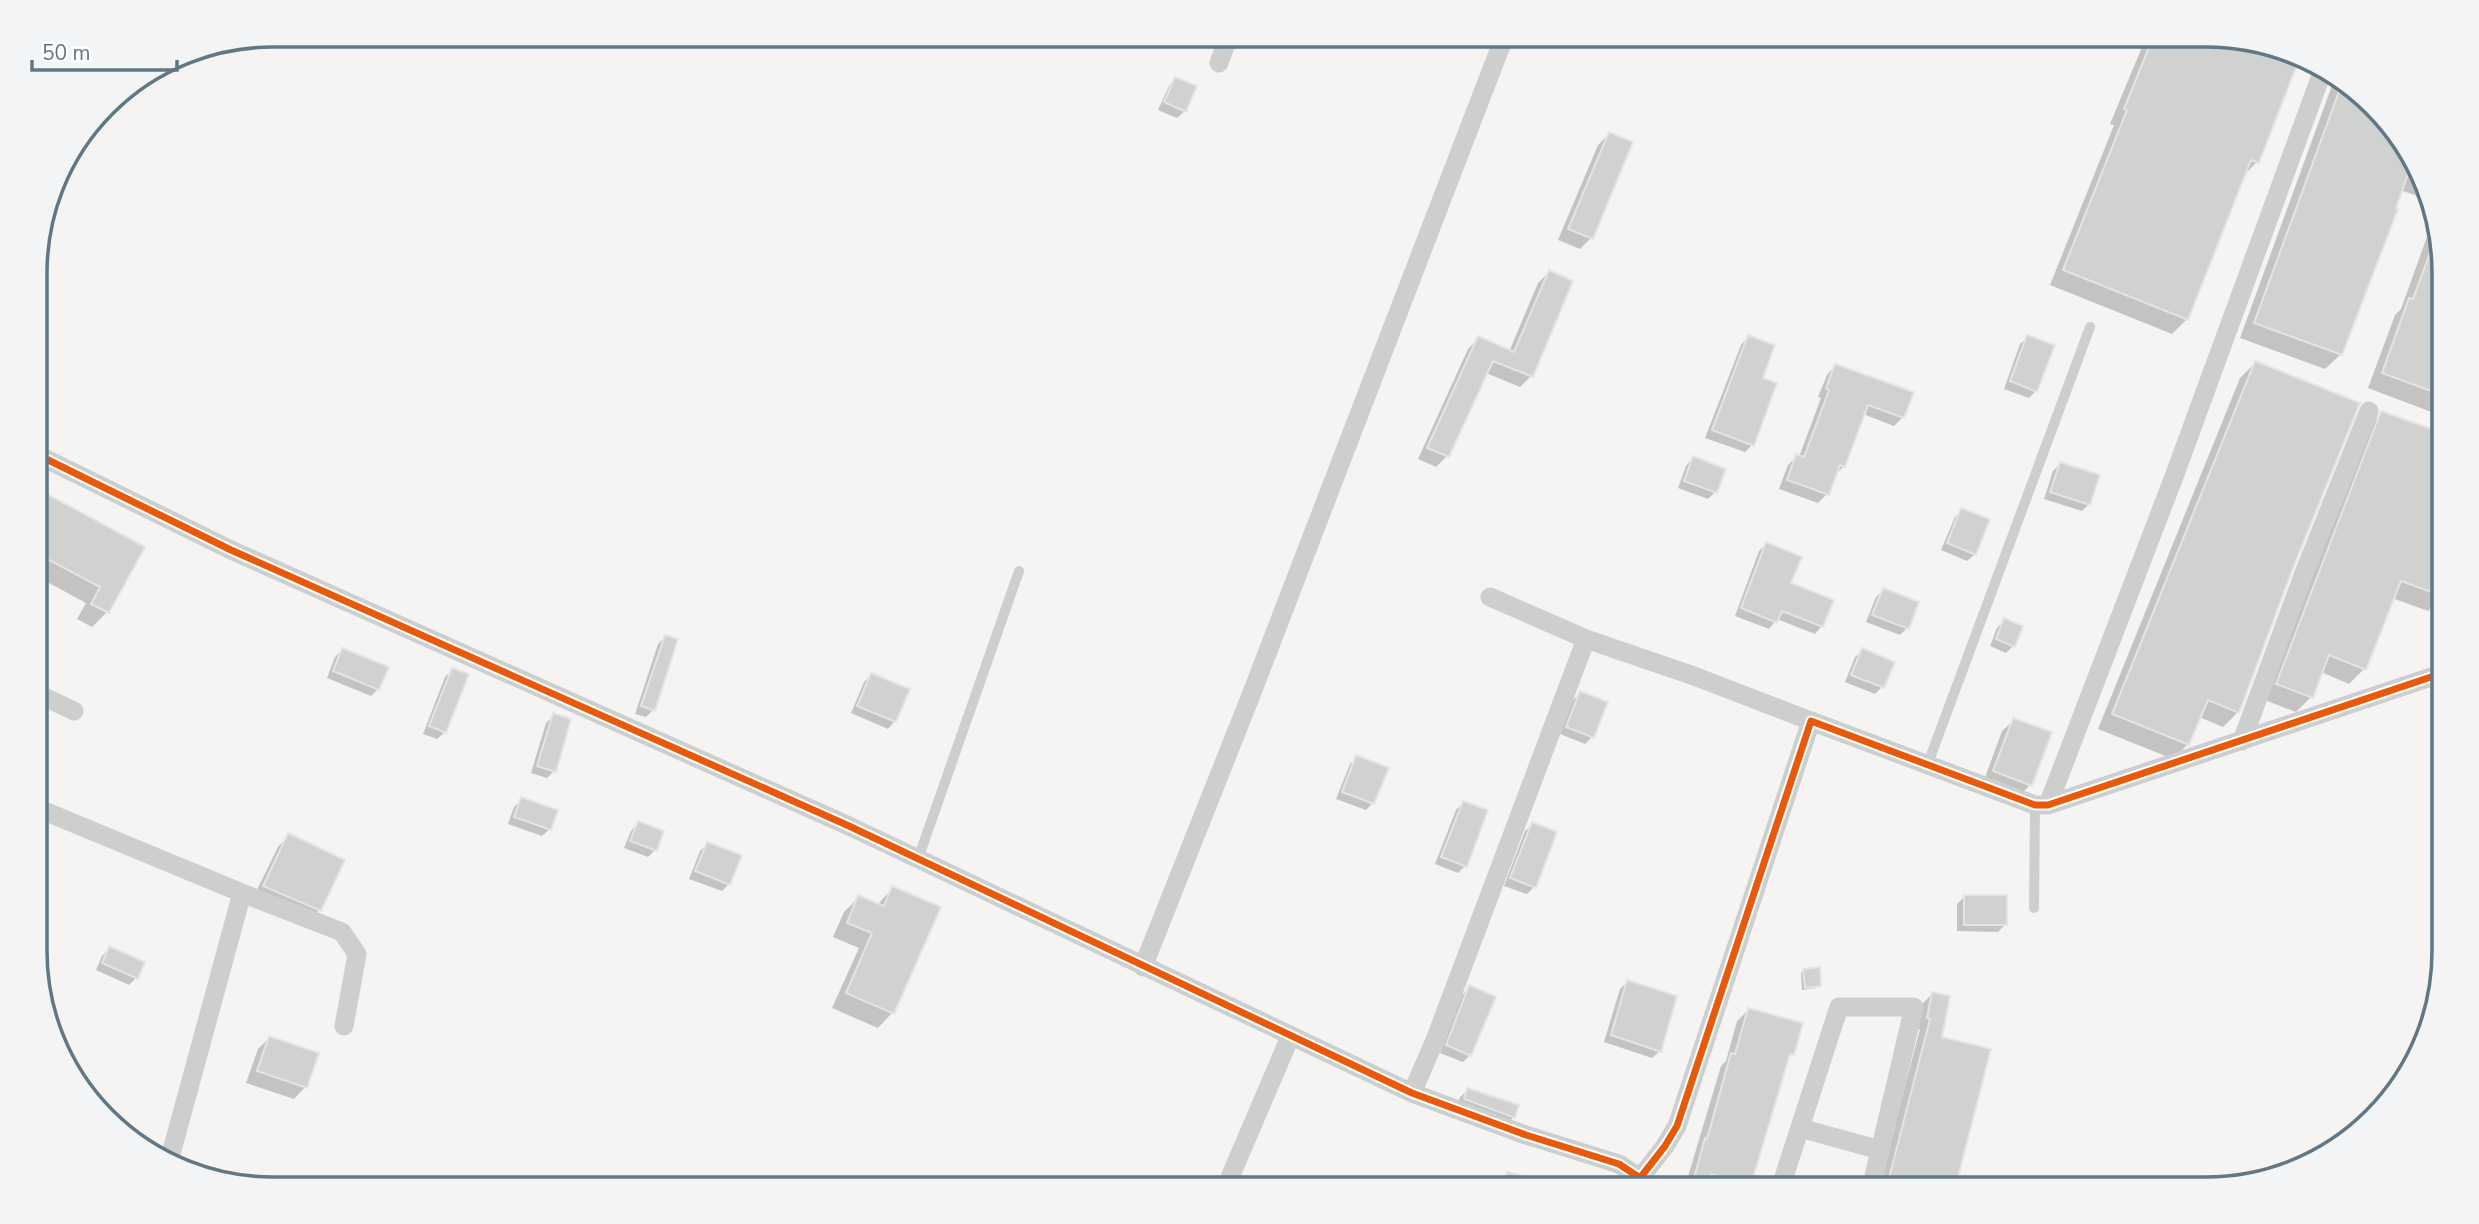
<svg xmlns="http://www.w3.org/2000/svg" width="2479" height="1224" font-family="'Nunito Sans',sans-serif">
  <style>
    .shadow { fill: #0003 }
    .building { fill: #d0d1d1; stroke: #e4e4e2; stroke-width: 2 }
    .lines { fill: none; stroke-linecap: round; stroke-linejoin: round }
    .lane { stroke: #cdcfcf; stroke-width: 10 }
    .street { stroke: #cdcfcf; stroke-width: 19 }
    .cycleway-casing { stroke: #fff; stroke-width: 11 }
    .cycleway { stroke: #e8590c; stroke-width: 7 }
    .rim { fill: none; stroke: #617785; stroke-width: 3.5 }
  </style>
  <rect width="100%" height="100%" fill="#f5f4f2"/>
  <path class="shadow" d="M432 35H446L442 39Z
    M2147 35H2206L2299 57 2257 162 2243 176 2187 319 2172 334 2050 285 2114 125 2110 124Z
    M1176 79 1185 111 1177 118 1158 110 1169 86Z
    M2334 80 2404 141 2426 199 2400 190 2341 354 2325 369 2240 338Z
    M1609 134 1591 238 1580 249 1558 240 1598 145Z
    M2433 220 2442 242V416L2368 388 2395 315 2401 309Z
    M1549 272 1531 376 1520 387 1486 373 1447 456 1436 467 1418 459 1468 349 1479 338 1509 352 1538 283Z
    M1748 337 1761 379 1752 445 1745 452 1705 438 1741 345Z
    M2028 337 2036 391 2029 398 2004 389 2020 344Z
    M2255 363 2291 568 2238 712 2223 727 2199 717 2188 744 2173 759 2098 729 2240 378Z
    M1835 366 1903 417 1894 426 1863 414 1844 466 1834 476 1827 494 1818 503 1779 489 1788 465 1797 456 1799 457 1821 398 1818 397 1827 375Z
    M2382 413 2434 497 2443 500V596L2428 611 2392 598 2364 669 2349 684 2321 672 2311 697 2296 712 2262 699 2366 428Z
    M1693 458 1715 492 1708 499 1678 488 1686 466Z
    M2060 464 2089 504 2082 511 2044 499 2053 471Z
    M36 497 142 548 107 612 92 627 77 619 86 603 36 576Z
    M1962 510 1975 554 1967 561 1941 550 1955 517Z
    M1766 544 1789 584 1822 626 1815 634 1777 619 1769 629 1735 616 1759 551Z
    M1884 590 1907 628 1900 635 1866 622 1876 597Z
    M2004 620 2013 646 2006 653 1990 646 1997 628Z
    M665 637 653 710 646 717 635 714 658 644Z
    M342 650 378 689 371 696 327 678 335 657Z
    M1863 650 1882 687 1875 694 1845 682 1855 657Z
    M452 670 445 732 437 739 423 734 445 677Z
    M871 675 895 721 888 729 851 713 864 682Z
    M1581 693 1592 737 1585 744 1560 734 1573 700Z
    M554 715V771L547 778 531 773 546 723Z
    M2014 720 2030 785 2019 796 1983 783 2002 731Z
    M1357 757 1373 803 1366 810 1336 799 1350 764Z
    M522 799 550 829 542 836 508 824 514 807Z
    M1463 803 1465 866 1458 873 1435 864 1456 810Z
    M638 823 655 850 648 857 624 848 631 831Z
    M1533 824 1534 887 1527 894 1504 886 1525 831Z
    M289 835 319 910 308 921 253 898 278 847Z
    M707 844 729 884 722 891 689 879 700 851Z
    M893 888 938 908 892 1013 878 1028 832 1008 859 948 833 937 844 912 859 897 877 905Z
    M1964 897 2006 924 1998 932 1957 931V904Z
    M110 948 136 978 129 985 96 970 102 956Z
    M1804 970 1820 985 1816 988 1802 990 1801 973Z
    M1627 982 1660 1051 1652 1058 1604 1042 1620 989Z
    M1469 988 1470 1055 1463 1062 1440 1053 1462 995Z
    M1932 994 1940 1038 1954 1189H1878L1920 1029H1917L1921 1005Z
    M1748 1010 1792 1054 1786 1060 1749 1184 1745 1189H1714L1706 1186 1705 1189H1671L1682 1178 1687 1180 1721 1066 1726 1061 1737 1021Z
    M269 1038 305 1087 294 1099 246 1083 258 1049Z
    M1468 1090 1514 1117 1506 1124 1457 1106 1460 1097Z
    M1508 1174 1533 1189H1499L1500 1181Z"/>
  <path class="building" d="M2154 35H2206L2300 57 2259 163 2251 160 2188 320 2063 270 2127 110 2124 109Z
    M1175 77 1197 86 1186 112 1164 102Z
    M2341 86 2404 141 2412 163 2396 208 2398 209 2342 355 2254 323Z
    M1609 132 1633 142 1593 239 1568 229Z
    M2438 231 2442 242V395L2382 373 2409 298 2413 299Z
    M1549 270 1573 281 1533 377 1493 361 1449 457 1427 448 1478 336 1514 352Z
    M1748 335 1775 345 1763 378 1777 383 1754 446 1712 430Z
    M2027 335 2055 345 2037 392 2010 381Z
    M2255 361 2360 403 2293 568 2239 713 2208 700 2189 745 2112 714Z
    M1835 364 1914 392 1904 418 1868 405 1845 467 1840 465 1829 495 1787 480 1796 454 1804 457 1829 390 1826 388Z
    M2381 411 2443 433V479L2437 496 2443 498V596L2401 581 2366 670 2329 655 2313 698 2276 684Z
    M1693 456 1726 469 1717 493 1684 481Z
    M2060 462 2100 475 2090 505 2050 492Z
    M36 488 145 547 109 613 91 604 100 587 36 553Z
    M1961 508 1990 519 1976 555 1947 543Z
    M1766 542 1802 557 1791 583 1834 600 1823 627 1782 611 1777 623 1741 608Z
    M1883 588 1919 602 1909 629 1872 615Z
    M2004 618 2023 626 2015 647 1996 639Z
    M665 635 678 639 655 711 641 706Z
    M342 648 389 667 379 690 333 671Z
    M1862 648 1895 662 1884 688 1851 675Z
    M452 668 469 674 446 733 429 726Z
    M871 673 910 689 896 722 857 706Z
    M1580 691 1608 702 1594 738 1566 727Z
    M553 713 571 719 556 772 537 766Z
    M2013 718 2052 732 2032 786 1993 771Z
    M1356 755 1389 768 1374 804 1342 792Z
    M521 797 558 810 551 830 514 817Z
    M1463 801 1488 810 1467 867 1441 857Z
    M638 821 664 831 657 851 630 841Z
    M1532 822 1557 832 1536 888 1510 878Z
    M288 833 345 860 321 911 263 886Z
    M707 842 742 855 730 885 695 871Z
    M892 886 941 907 894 1014 846 993 872 933 847 923 858 895 884 906Z
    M1964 895H2007V925H1964Z
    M109 946 145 962 138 979 102 963Z
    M1820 967 1821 986 1805 988 1803 969Z
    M1627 980 1677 996 1661 1052 1611 1035Z
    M1469 985 1496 997 1471 1056 1446 1045Z
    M1932 992 1950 996 1942 1037 1991 1049 1955 1189H1914L1888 1182 1930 1019 1927 1018Z
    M1748 1008 1803 1023 1794 1055 1790 1054 1751 1185 1711 1174 1707 1189H1691L1705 1138 1707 1139 1731 1053 1735 1054Z
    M269 1036 319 1053 307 1088 257 1071Z
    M1467 1088 1519 1105 1515 1118 1464 1099Z
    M1507 1172 1550 1183V1189H1503Z"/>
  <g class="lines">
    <path class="lane" d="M1927 766 2090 327
      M918 859 1019 571
      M2034 908 2035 805"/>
    <path class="street" d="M1219 63 1229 35
      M36 454 231 550 849 826 1412 1093 1526 1135 1619 1164 1640 1178 1665 1146 1677 1126 1811 721 2035 805H2048L2443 673
      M1490 597 1586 639 1694 676 1811 721
      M36 693 74 711
      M2242 741 2304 573 2369 411
      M2048 805 2175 474 2323 70
      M37 808 242 893 168 1165
      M242 893 342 932 357 954 344 1026
      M1143 967 1253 690 1505 35
      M1412 1093 1435 1040 1586 639
      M1800 1128 1880 1150
      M1225 1189 1290 1037
      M1780 1189 1839 1007H1914L1871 1189"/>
    <g class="cycleway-casing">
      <path id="cycleway" d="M36 454 231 550 849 826 1412 1093 1526 1135 1619 1164 1640 1178 1665 1146 1677 1126 1811 721 2035 805H2048L2443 673"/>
    </g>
    <use href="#cycleway" class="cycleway"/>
  </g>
  <path d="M0 0H2479V1224H0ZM273 47H2206A226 226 0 0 1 2432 273V951A226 226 0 0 1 2206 1177H273A226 226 0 0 1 47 951V273A226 226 0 0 1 273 47Z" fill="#f2f4f5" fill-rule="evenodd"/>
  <path class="rim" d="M273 47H2206A226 226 0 0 1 2432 273V951A226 226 0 0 1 2206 1177H273A226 226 0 0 1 47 951V273A226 226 0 0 1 273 47Z"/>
  <path d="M32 60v10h145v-10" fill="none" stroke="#617785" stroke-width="3.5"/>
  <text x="42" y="60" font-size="21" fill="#617785" stroke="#ffffff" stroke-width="5" paint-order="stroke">50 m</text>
</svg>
